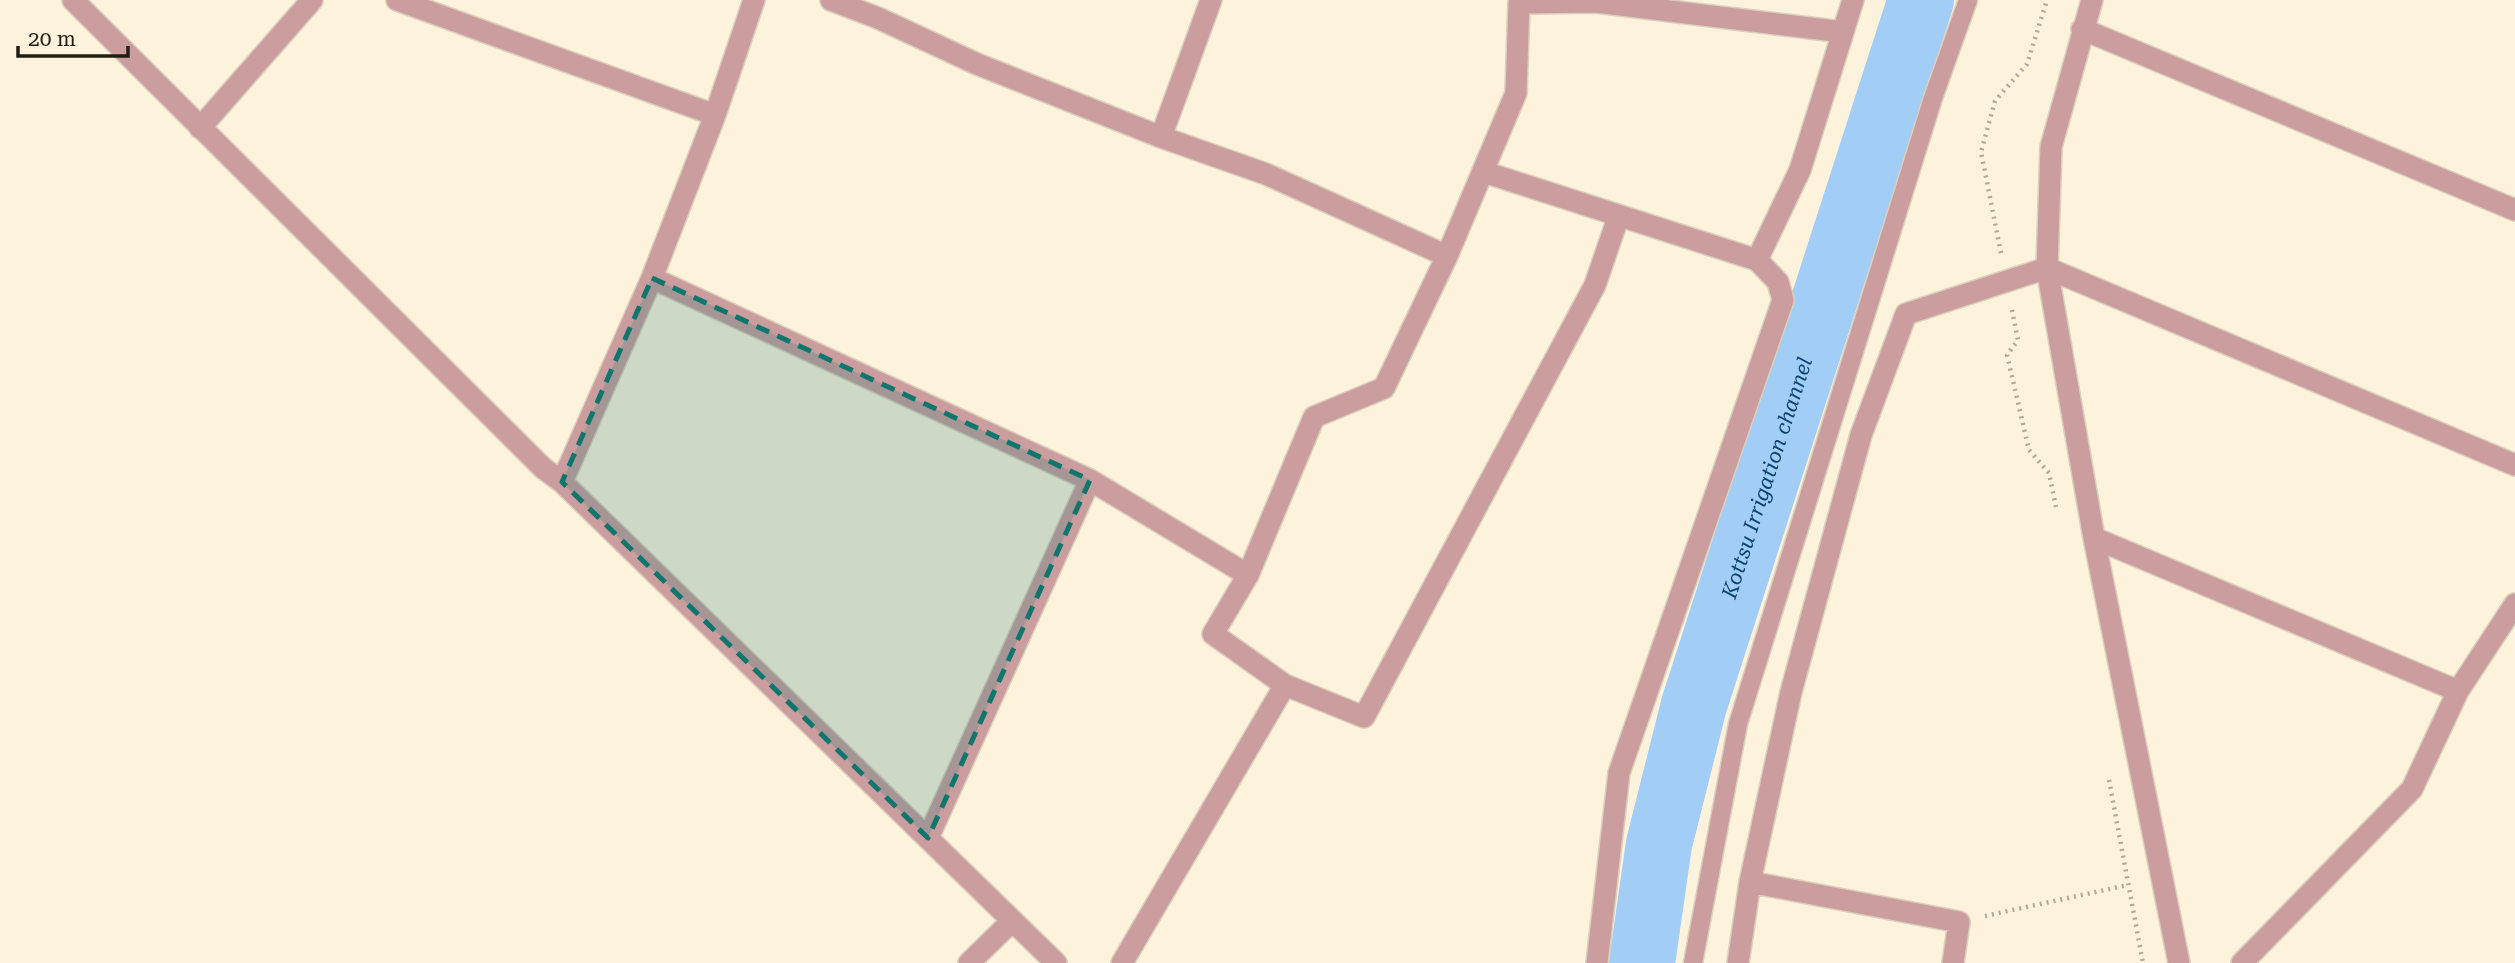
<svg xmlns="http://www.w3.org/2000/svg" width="2515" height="963" font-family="'Roboto Serif',serif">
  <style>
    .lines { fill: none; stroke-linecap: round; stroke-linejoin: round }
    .river { stroke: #a1cdf6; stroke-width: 66 }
    .lane-casing { stroke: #dad0bc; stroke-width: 21 }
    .street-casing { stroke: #dad0bc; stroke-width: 24 }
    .path { stroke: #b0a796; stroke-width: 4.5; stroke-dasharray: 2 5; stroke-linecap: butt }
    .lane { stroke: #cb9d9e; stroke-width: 18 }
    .street { stroke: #cb9d9e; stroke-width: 21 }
    .marked { fill: #0f766e; fill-opacity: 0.2; stroke: #0f766e; stroke-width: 5; stroke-dasharray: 14 9; stroke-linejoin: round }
    .labels { text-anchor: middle; stroke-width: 5; stroke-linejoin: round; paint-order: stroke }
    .water-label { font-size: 21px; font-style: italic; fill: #09446f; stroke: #fdf2dc }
  </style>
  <rect width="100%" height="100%" fill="#fdf2dc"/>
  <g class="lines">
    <path class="river" id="s1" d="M1642 963 1659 844 1694 705 1921 0"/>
    <g class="lane-casing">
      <path id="lane" d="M1693 963 1738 724 1933 98 1968 0"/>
    </g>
    <g class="street-casing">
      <path id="street" d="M73 0 543 468 562 482 1056 963
        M397 0 715 115
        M831 0 878 18 977 64 1161 137 1266 174 1447 256
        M2092 0 2051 147 2047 268 2094 538 2179 963
        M2082 29 2515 210
        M200 128 312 0
        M1161 137 1211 0
        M1484 172 1757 260
        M1618 218 1595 285 1364 717 1285 685 1213 634 1248 575 1314 417 1384 388 1447 256 1516 93 1519 3 1596 2 1843 32
        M652 278 1090 480 1248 575
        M562 482 652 278 715 115 754 0
        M2094 538 2458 691
        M928 838 1090 480
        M1750 882 1959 922 1953 963
        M969 963 1012 921
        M1122 963 1285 685
        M1597 963 1619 773 1783 300 1778 282 1757 260 1800 170 1853 0
        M1738 963 1750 882 1791 692 1861 435 1906 314 2047 268 2515 465
        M2242 963 2412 789 2458 691 2515 604"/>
    </g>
    <path class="path" d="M2001 253 1981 152 1995 101 2027 64 2047 0
      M2012 310 2018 340 2007 355 2029 450 2049 473 2056 507
      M2109 780 2143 963
      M1985 916 2128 885"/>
    <use href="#lane" class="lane"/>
    <use href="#street" class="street"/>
  </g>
  <path class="marked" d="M652 278 1090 480 928 838 562 482Z"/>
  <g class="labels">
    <g class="water-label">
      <text dy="7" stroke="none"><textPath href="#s1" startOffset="502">Kottsu Irrigation channel</textPath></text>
    </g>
  </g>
  <path d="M18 46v10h110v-10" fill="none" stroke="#211d15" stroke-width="3.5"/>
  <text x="28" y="46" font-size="21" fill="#211d15" stroke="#fdf2dc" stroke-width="5" paint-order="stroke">20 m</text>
</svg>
